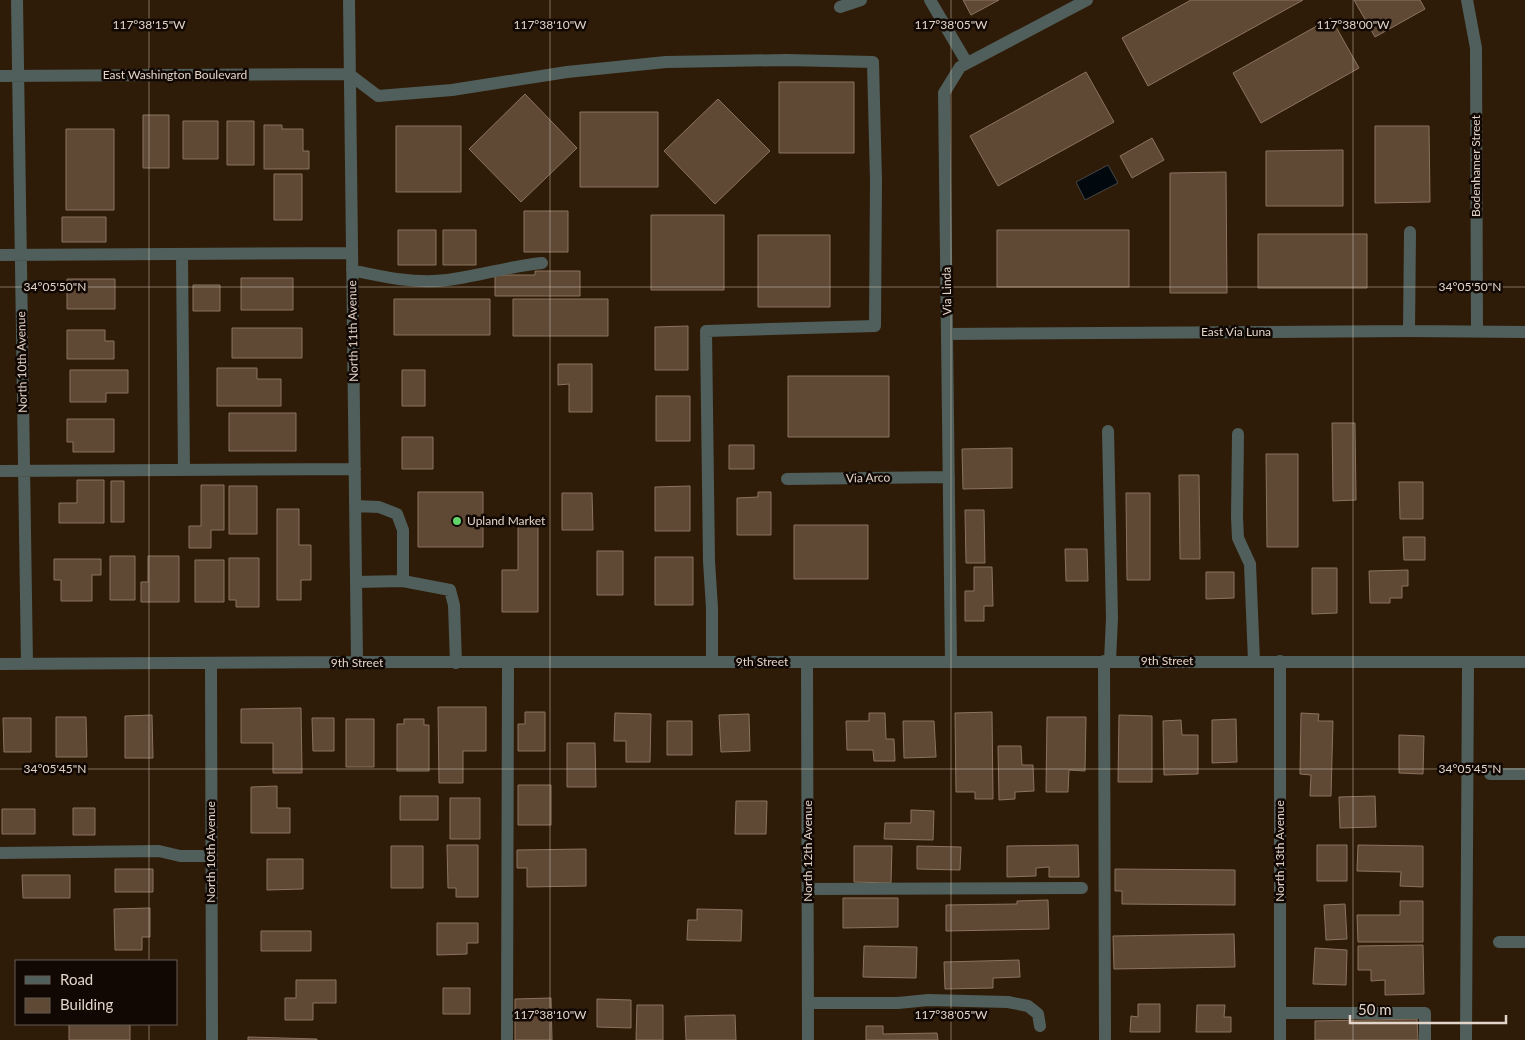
<svg xmlns="http://www.w3.org/2000/svg" width="1525" height="1040" font-family="Lato,sans-serif">
  <style>
    .water { fill: #02090e; stroke: #454646 }
    .building { fill: #5f4935; stroke: #8b735e }
    .lines { fill: none; stroke-linecap: round; stroke-linejoin: round }
    .minor { stroke: #505f5b; stroke-width: 12 }
    .ticks { fill: none; stroke: #e2d4c9; stroke-width: 1; stroke-opacity: 0.45 }
    .poi-dot { fill: #61d46a; stroke: #110803; stroke-width: 2 }
    .labels { text-anchor: middle; stroke-width: 5; stroke-linejoin: round; paint-order: stroke }
    .street-label { font-size: 12px; fill: #e2d4c9; stroke: #110803 }
    .poi-label { font-size: 12px; fill: #e2d4c9; stroke: #110803; text-anchor: start }
    .ticks-label { font-size: 12px; text-anchor: middle; fill: #e2d4c9; stroke: #110803; stroke-width: 5; stroke-linejoin: round; paint-order: stroke }
  </style>
  <rect width="100%" height="100%" fill="#2f1c08"/>
  <path class="water" d="M1108 165 1118 183 1085 200 1076 182Z"/>
  <path class="building" d="M963 0H999L971 15Z
    M1191 0H1303L1148 86 1122 38Z
    M1354 0H1420L1425 9 1375 37Z
    M1331 18 1359 68 1261 123 1233 73Z
    M1086 72 1114 122 998 186 970 136Z
    M779 82H854V153H779Z
    M525 94 577 148 521 202 469 149Z
    M718 99 770 151 715 204 664 151Z
    M580 112H658V187H580Z
    M143 115H169V168H143Z
    M183 121H218V159H183Z
    M227 121H254V165H227Z
    M264 125H282V129H303V151H309V169H264Z
    M396 126H461V192H396Z
    M1375 126H1429L1430 202 1375 203Z
    M66 129H114V210H66Z
    M1152 138 1164 160 1132 178 1120 156Z
    M1343 150V206H1266V151Z
    M1226 172 1227 293H1170V173Z
    M274 174H302V220H274Z
    M524 211H568V252H524Z
    M651 215H724V290H651Z
    M62 217H106V242H62Z
    M398 230H436V265H398Z
    M443 230H476V265H443Z
    M997 230H1129V287H997Z
    M1258 234H1367V288H1258Z
    M758 235H830V307H758Z
    M535 271H580V296H495V275H535Z
    M241 278H293V310H241Z
    M67 279H115V309H67Z
    M193 285H220V311H193Z
    M394 299H490V335H394Z
    M513 299H608V336H513Z
    M688 326V370H655V327Z
    M232 328H302V358H232Z
    M67 330H105V341H114V359H67Z
    M558 364H592V412H569V384L558 385Z
    M217 368H257V379H281V406H217Z
    M70 370H128V393H106V402H70Z
    M402 370H425V406H402Z
    M788 376H889V437H788Z
    M656 396H690V441H656Z
    M229 413H296V451H229Z
    M67 419H114V452H73V442H67Z
    M1332 423H1355L1356 500 1333 501Z
    M402 437H433V469H402Z
    M729 445H754V469H729Z
    M1012 448V488L963 489 962 449Z
    M1266 454H1298V547H1267Z
    M1179 475H1199L1200 559H1180Z
    M77 480H104V523H59V503H77Z
    M111 481H124V522H111Z
    M1399 482H1423V519H1400Z
    M201 485H224V530H211V548H189V526H201Z
    M229 486H257V534H229Z
    M690 486V531H655V487Z
    M418 492H483V547H418Z
    M758 492H771V535H737V498L758 497Z
    M562 493H592L593 530H562Z
    M1126 493H1150V580H1127Z
    M277 509H299V545H311V580H301V600H277Z
    M965 510H984L985 563H966Z
    M518 521H538V612H502V570H518Z
    M794 525H868V579H794Z
    M1403 537H1425V560H1404Z
    M1065 549H1087L1088 581H1066Z
    M597 551H623V595H597Z
    M110 556H135V600H110Z
    M148 556H179V602H141V582H148Z
    M655 557H693V605H655Z
    M229 558H259V607H236V600H229Z
    M54 559H101V575H92V601H61V580H54Z
    M195 560H224V602H195Z
    M974 567H992L993 606H984V621H965V591H974Z
    M1312 568H1337V613L1312 614Z
    M1408 570V586H1402V598H1390V603H1370L1369 571Z
    M1206 572H1234V598L1206 599Z
    M438 707H486V751H463V783H439Z
    M301 708 302 773H273V743H241V709Z
    M525 712H545V751H518V724H525Z
    M992 712 993 799H975V792H956L955 713Z
    M615 713 651 714 650 762H626V741H614Z
    M869 713H885L886 739H894L895 761H874L873 750H847L846 721H869Z
    M1301 713 1319 714 1318 721H1333L1331 796H1310L1311 775 1300 774Z
    M749 714 750 751 721 752 719 715Z
    M152 715 153 758H125V716Z
    M1119 715 1152 716V782H1118Z
    M56 717H86L87 757H56Z
    M1047 717H1086L1085 771 1069 770 1068 792H1046Z
    M3 718H31V752H4Z
    M312 718H334V751H313Z
    M346 719H374V767H346Z
    M404 719H424V725H429V771H397V724H404Z
    M1236 719 1237 762 1212 763V720Z
    M1181 720 1182 735H1198V774L1164 775 1163 721Z
    M667 721H692V755H667Z
    M903 721H934L936 757 904 758Z
    M1399 735 1424 736 1423 774 1399 773Z
    M567 743H595L596 787H567Z
    M998 746H1021L1022 765H1033L1034 791 1015 792V799L999 800Z
    M518 785H551V825H518Z
    M277 786V808H290V833H251V787Z
    M400 796H438V820H400Z
    M1375 796 1376 827 1340 828 1339 797Z
    M450 798H480V839H450Z
    M736 801H767L766 834H735Z
    M73 808H95V835H73Z
    M2 809H35V834H2Z
    M911 810 934 811 933 840 884 839 885 823H911Z
    M447 845H478V897H456V888H448Z
    M1078 845 1079 877H1049V867L1036 868V876L1007 877V846Z
    M1317 845H1347V881H1317Z
    M1358 845 1423 846V887L1400 886 1401 872 1357 871Z
    M391 846H423V888H391Z
    M854 846H892L891 883 854 882Z
    M917 846 961 847 960 870 917 869Z
    M586 849V886L527 887V868H517V850Z
    M267 859H303V889L267 890Z
    M115 869H153V892H115Z
    M1115 869 1235 870V905L1122 904V891H1115Z
    M22 875H70V898H23Z
    M843 898H898V927L843 928Z
    M1048 900 1049 929 946 931V905L1017 904V901Z
    M1400 901H1423V942H1358L1357 915H1400Z
    M1345 904 1347 939 1326 940 1324 905Z
    M150 908V937H142V950H115L114 909Z
    M697 909 742 910 741 941 687 940 688 920H697Z
    M437 923H478V943H467V954L437 955Z
    M261 931H311V951H261Z
    M1234 934 1235 967 1114 969 1113 936Z
    M1423 945 1424 994 1385 995V980L1371 981V970H1358V946Z
    M864 946 917 947 916 978 863 977Z
    M1315 948 1347 950 1346 985 1313 984Z
    M1019 960 1020 977 993 978V988L945 989 944 962Z
    M296 980H336V1003H313V1020H285V998H296Z
    M443 988H470V1014H443Z
    M551 998 552 1040H515V999Z
    M597 999 631 1000V1028L597 1027Z
    M1138 1004H1160V1032H1130L1131 1016 1138 1017Z
    M637 1005H663V1040H636Z
    M1197 1005H1225L1224 1017H1231V1032H1196Z
    M735 1015 736 1040H686L685 1016Z
    M1417 1019 1418 1040H1315V1021Z
    M69 1024H130V1040H69Z
    M866 1026H883V1034L937 1033 938 1040H866Z
    M248 1037 317 1039V1040H248Z"/>
  <g class="lines">
    <path class="minor" d="M17 0 27 664
      M349 0 357 662
      M930 0 967 63
      M1467 0 1476 48 1477 332
      M840 7 861 0
      M0 76 349 74 378 96 452 90 567 72 666 62 786 60 873 62 876 181 875 326 706 331 709 561 712 608V662
      M182 254 184 470
      M0 255 351 253
      M352 270C383 277 415 284 447 280 479 276 510 266 542 263
      M1409 331 1410 232
      M947 334 1409 331 1525 332
      M1108 431 1112 618 1110 661
      M1238 434 1237 517 1238 538 1250 564 1254 661
      M0 471 355 469
      M787 479 949 477
      M355 506 379 507 397 514 403 530V581
      M356 582 403 581 450 590 454 605 456 663
      M1104 661 1105 1040
      M807 662 808 1040
      M951 662 944 93 960 67 1087 0
      M0 664 357 662H1525
      M211 664 212 1040
      M1490 774H1525
      M0 853 159 851 180 856H211
      M808 889 1082 888
      M1499 942H1525
      M808 1003H898L928 1000 1008 1002 1028 1006 1038 1014 1040 1026
      M1280 1013H1425V1040
      M507 1040 508 663
      M1280 1040V661
      M1466 1040 1468 662"/>
  </g>
  <path class="ticks" d="M149 0V961M550 0V1040M951 0V1040M1353 0V1040M0 287H1525M0 769H1525M149 1024V1040"/>
  <circle class="poi-dot" cx="457" cy="521" r="5"/>
  <g class="labels">
    <g class="street-label">
      <text x="175" y="79">East Washington Boulevard</text>
      <text transform="translate(1476 166) rotate(-90)" y="4">Bodenhamer Street</text>
      <text transform="translate(947 291) rotate(-91)" y="4">Via Linda</text>
      <text transform="translate(353 331) rotate(-91)" y="4">North 11th Avenue</text>
      <text x="1236" y="336">East Via Luna</text>
      <text transform="translate(22 362) rotate(-91)" y="4">North 10th Avenue</text>
      <text transform="translate(868 478) rotate(-1)" y="4">Via Arco</text>
      <text x="1167" y="665">9th Street</text>
      <text x="762" y="666">9th Street</text>
      <text x="357" y="667">9th Street</text>
      <text transform="translate(808 851) rotate(-90)" y="4">North 12th Avenue</text>
      <text transform="translate(1280 851) rotate(-90)" y="4">North 13th Avenue</text>
      <text transform="translate(211 852) rotate(-90)" y="4">North 10th Avenue</text>
    </g>
    <g class="poi-label">
      <text x="467" y="525">Upland Market</text>
    </g>
  </g>
  <g class="ticks-label">
    <text x="149" y="29">117°38'15"W</text>
    <text x="550" y="29">117°38'10"W</text>
    <text x="951" y="29">117°38'05"W</text>
    <text x="1353" y="29">117°38'00"W</text>
    <text x="55" y="291">34°05'50"N</text>
    <text x="1470" y="291">34°05'50"N</text>
    <text x="55" y="773">34°05'45"N</text>
    <text x="1470" y="773">34°05'45"N</text>
    <text x="550" y="1019">117°38'10"W</text>
    <text x="951" y="1019">117°38'05"W</text>
  </g>
  <rect x="15" y="960" width="162" height="65" fill="#110803" stroke="#655a52"/>
  <rect x="25" y="976" width="25" height="8" fill="#505f5b" stroke="#655a52"/>
  <text x="60" y="985" font-size="15" fill="#e2d4c9">Road</text>
  <rect x="25" y="998" width="25" height="15" fill="#5f4935" stroke="#655a52"/>
  <text x="60" y="1010" font-size="15" fill="#e2d4c9">Building</text>
  <path d="M1350 1015v8h156v-8" fill="none" stroke="#e2d4c9" stroke-width="2.5"/>
  <text x="1358" y="1015" font-size="15" fill="#e2d4c9" stroke="#110803" stroke-width="4" paint-order="stroke">50 m</text>
</svg>
